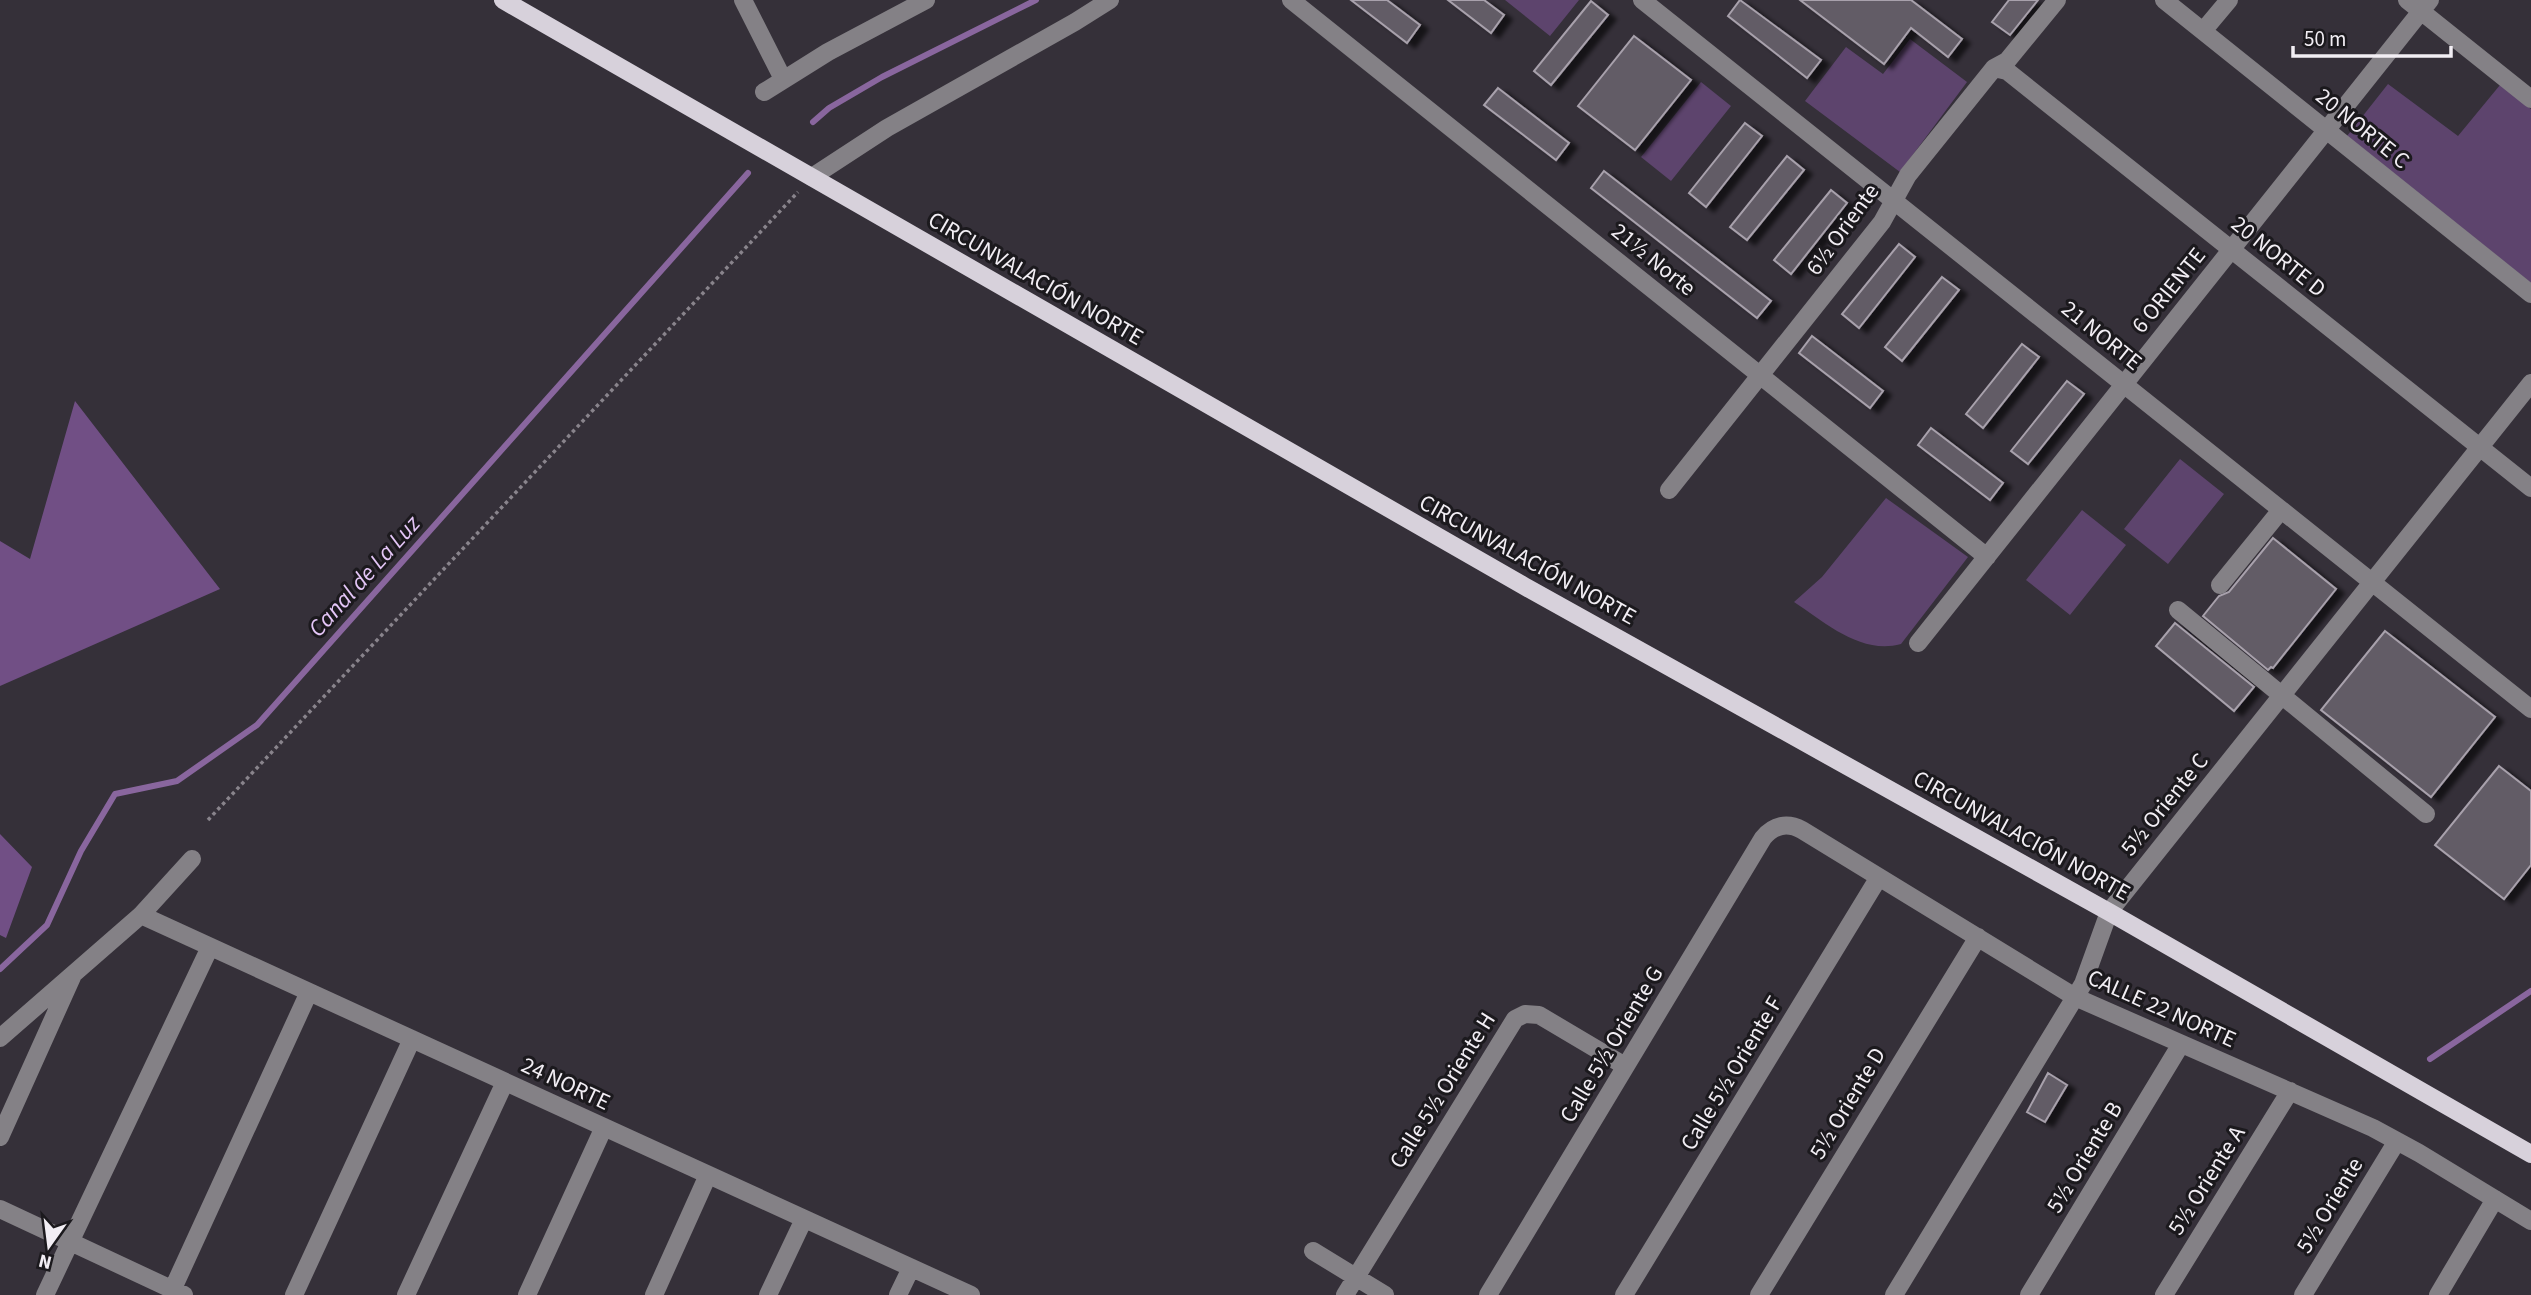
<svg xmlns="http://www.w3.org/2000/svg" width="2531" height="1295" font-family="'Source Sans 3',sans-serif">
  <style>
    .green { fill: #5d446d }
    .forest { fill: #714f85 }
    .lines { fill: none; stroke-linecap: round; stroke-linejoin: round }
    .stream { stroke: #89669e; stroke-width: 6 }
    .building { fill: #625c66; stroke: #a8a1ac; stroke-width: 2; filter: url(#shadow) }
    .path { stroke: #89848c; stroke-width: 3.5; stroke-dasharray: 3.5 3.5; stroke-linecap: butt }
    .minor { stroke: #848186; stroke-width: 18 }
    .major { stroke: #d7d1db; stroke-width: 18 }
    .labels { text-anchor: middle; stroke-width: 6; stroke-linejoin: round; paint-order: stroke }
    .street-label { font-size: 23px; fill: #f2eef4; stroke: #1b191d }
    .water-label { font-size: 24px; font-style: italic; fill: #e4c6f7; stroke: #1b191d }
  </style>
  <defs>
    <filter id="shadow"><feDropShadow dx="8" dy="4.5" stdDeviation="2" flood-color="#0009"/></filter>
  </defs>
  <rect width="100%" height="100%" fill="#353039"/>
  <path class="green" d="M1505 0H1579L1550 36Z
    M1910 39 1967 82 1900 172 1805 101 1846 47 1883 74Z
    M1701 82 1731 106 1671 181 1641 157Z
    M2388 84 2458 136 2500 85 2531 109V283L2347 136Z
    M2180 459 2224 494 2168 564 2124 529Z
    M1886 498 1968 557 1901 644C1861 655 1826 623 1794 602L1822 577Z
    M2082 510 2126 545 2070 615 2026 580Z"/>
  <path class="forest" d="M75 401 220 589 0 686V541L30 559Z
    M0 834 32 867 6 938 0 935Z"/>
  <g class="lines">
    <path class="stream" d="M813 122 829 108 882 77 1036 0
      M0 969 47 925 81 851 115 794 177 781 257 725 748 173
      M2430 1059 2531 991"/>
  </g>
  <path class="building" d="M1351 0H1387L1420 25 1407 43Z
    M1448 0H1484L1504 15 1491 33Z
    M1740 0 1821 60 1807 78 1728 16Z
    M1800 0H1911L1962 39 1948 57 1911 28 1884 64Z
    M2009 0H2038L2010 35 1992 22Z
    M1591 1 1608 15 1551 85 1534 71Z
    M1634 36 1691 80 1635 150 1578 106Z
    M1498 88 1569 143 1556 160 1484 105Z
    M1745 123 1762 136 1706 207 1689 193Z
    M1787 156 1804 170 1747 240 1730 227Z
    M1604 171 1771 301 1757 318 1591 188Z
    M1831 190 1847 203 1791 274 1774 260Z
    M1899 244 1915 257 1859 328 1842 314Z
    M1942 277 1959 290 1902 361 1885 347Z
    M1812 336 1883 391 1870 408 1799 353Z
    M2022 344 2039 357 1983 428 1966 414Z
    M2067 381 2084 394 2028 464 2011 451Z
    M1931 428 2003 483 1990 500 1918 445Z
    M2273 538 2336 589 2273 668 2271 667 2268 670 2203 616 2219 596 2229 592Z
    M2175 623 2254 687 2234 711 2156 646Z
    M2385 631 2495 717 2431 797 2321 710Z
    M2499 766 2531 791V865L2504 899 2435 845Z
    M2048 1073 2067 1085 2045 1122 2027 1112Z"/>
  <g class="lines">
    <path class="path" d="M208 820 798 192"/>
    <path class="minor" d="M743 0 783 79
      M1291 0 1987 557
      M1642 0 2531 709
      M2164 0 2531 294
      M2407 0 2531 99
      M2203 31 2229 0
      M1994 68 2007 71 2531 488
      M764 92 828 52 926 0
      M812 177 887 128 1075 22 1110 0
      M1669 490 1882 222 1908 175 1994 68 2007 61 2057 0
      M2220 585 2281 510
      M2178 610 2426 814
      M1918 643 2430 0
      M141 915 971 1295
      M0 1038 141 915 192 859
      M0 1137 72 977
      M0 1209 184 1295
      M1313 1251 1385 1295
      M45 1295 210 947
      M170 1295 309 992
      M294 1295 412 1039
      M406 1295 505 1082
      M527 1295 604 1127
      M654 1295 708 1175
      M768 1295 804 1219
      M898 1295 911 1268
      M1345 1295 1515 1019 1525 1014 1539 1015 1625 1066
      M1488 1295 1763 838C1774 825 1787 822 1802 830L2075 997 2373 1128 2419 1153 2531 1221
      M1624 1295 1879 877
      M1759 1295 1978 937
      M1894 1295 2083 984 2109 912 2531 383
      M2029 1295 2181 1044
      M2164 1295 2290 1091
      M2303 1295 2397 1141
      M2438 1295 2495 1199"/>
    <path class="major" d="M503 0 1524 586 2109 912 2531 1154"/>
  </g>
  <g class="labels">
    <g class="street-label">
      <text transform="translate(2363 128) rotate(39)" y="8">20 NORTE C</text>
      <text transform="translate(1842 229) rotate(-54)" y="8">6½ Oriente</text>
      <text transform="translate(2279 256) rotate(39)" y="8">20 NORTE D</text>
      <text transform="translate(1654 259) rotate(39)" y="8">21½ Norte</text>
      <text transform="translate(1036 278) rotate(30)" y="8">CIRCUNVALACIÓN NORTE</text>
      <text transform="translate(2168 290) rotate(-51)" y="8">6 ORIENTE</text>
      <text transform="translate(2102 335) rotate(39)" y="8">21 NORTE</text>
      <text transform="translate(1528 559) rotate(29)" y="8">CIRCUNVALACIÓN NORTE</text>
      <text transform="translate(2164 804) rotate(-51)" y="8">5½ Oriente C</text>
      <text transform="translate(2022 835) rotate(29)" y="8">CIRCUNVALACIÓN NORTE</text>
      <text transform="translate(2162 1008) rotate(24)" y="8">CALLE 22 NORTE</text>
      <text transform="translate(1611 1044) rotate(-59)" y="8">Calle 5½ Oriente G</text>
      <text transform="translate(1731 1073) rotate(-59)" y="8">Calle 5½ Oriente F</text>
      <text transform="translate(566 1083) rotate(25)" y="8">24 NORTE</text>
      <text transform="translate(1442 1090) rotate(-58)" y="8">Calle 5½ Oriente H</text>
      <text transform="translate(1847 1103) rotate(-59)" y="8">5½ Oriente D</text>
      <text transform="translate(2084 1157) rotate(-59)" y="8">5½ Oriente B</text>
      <text transform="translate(2206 1180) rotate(-58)" y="8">5½ Oriente A</text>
      <text transform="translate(2329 1205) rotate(-59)" y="8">5½ Oriente</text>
    </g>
    <g class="water-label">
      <text transform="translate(364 576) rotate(-48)" y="8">Canal de La Luz</text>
    </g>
  </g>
  <g transform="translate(49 1246) rotate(194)" stroke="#1b191d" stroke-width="5" paint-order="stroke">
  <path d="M0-5L12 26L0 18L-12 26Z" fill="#f2eef4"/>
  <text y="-10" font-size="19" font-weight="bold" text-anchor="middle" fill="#f2eef4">N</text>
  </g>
  <path d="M2293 46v10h158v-10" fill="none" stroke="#f2eef4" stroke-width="3.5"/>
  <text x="2304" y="46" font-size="21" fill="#f2eef4" stroke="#1b191d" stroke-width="5" paint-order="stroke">50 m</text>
</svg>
